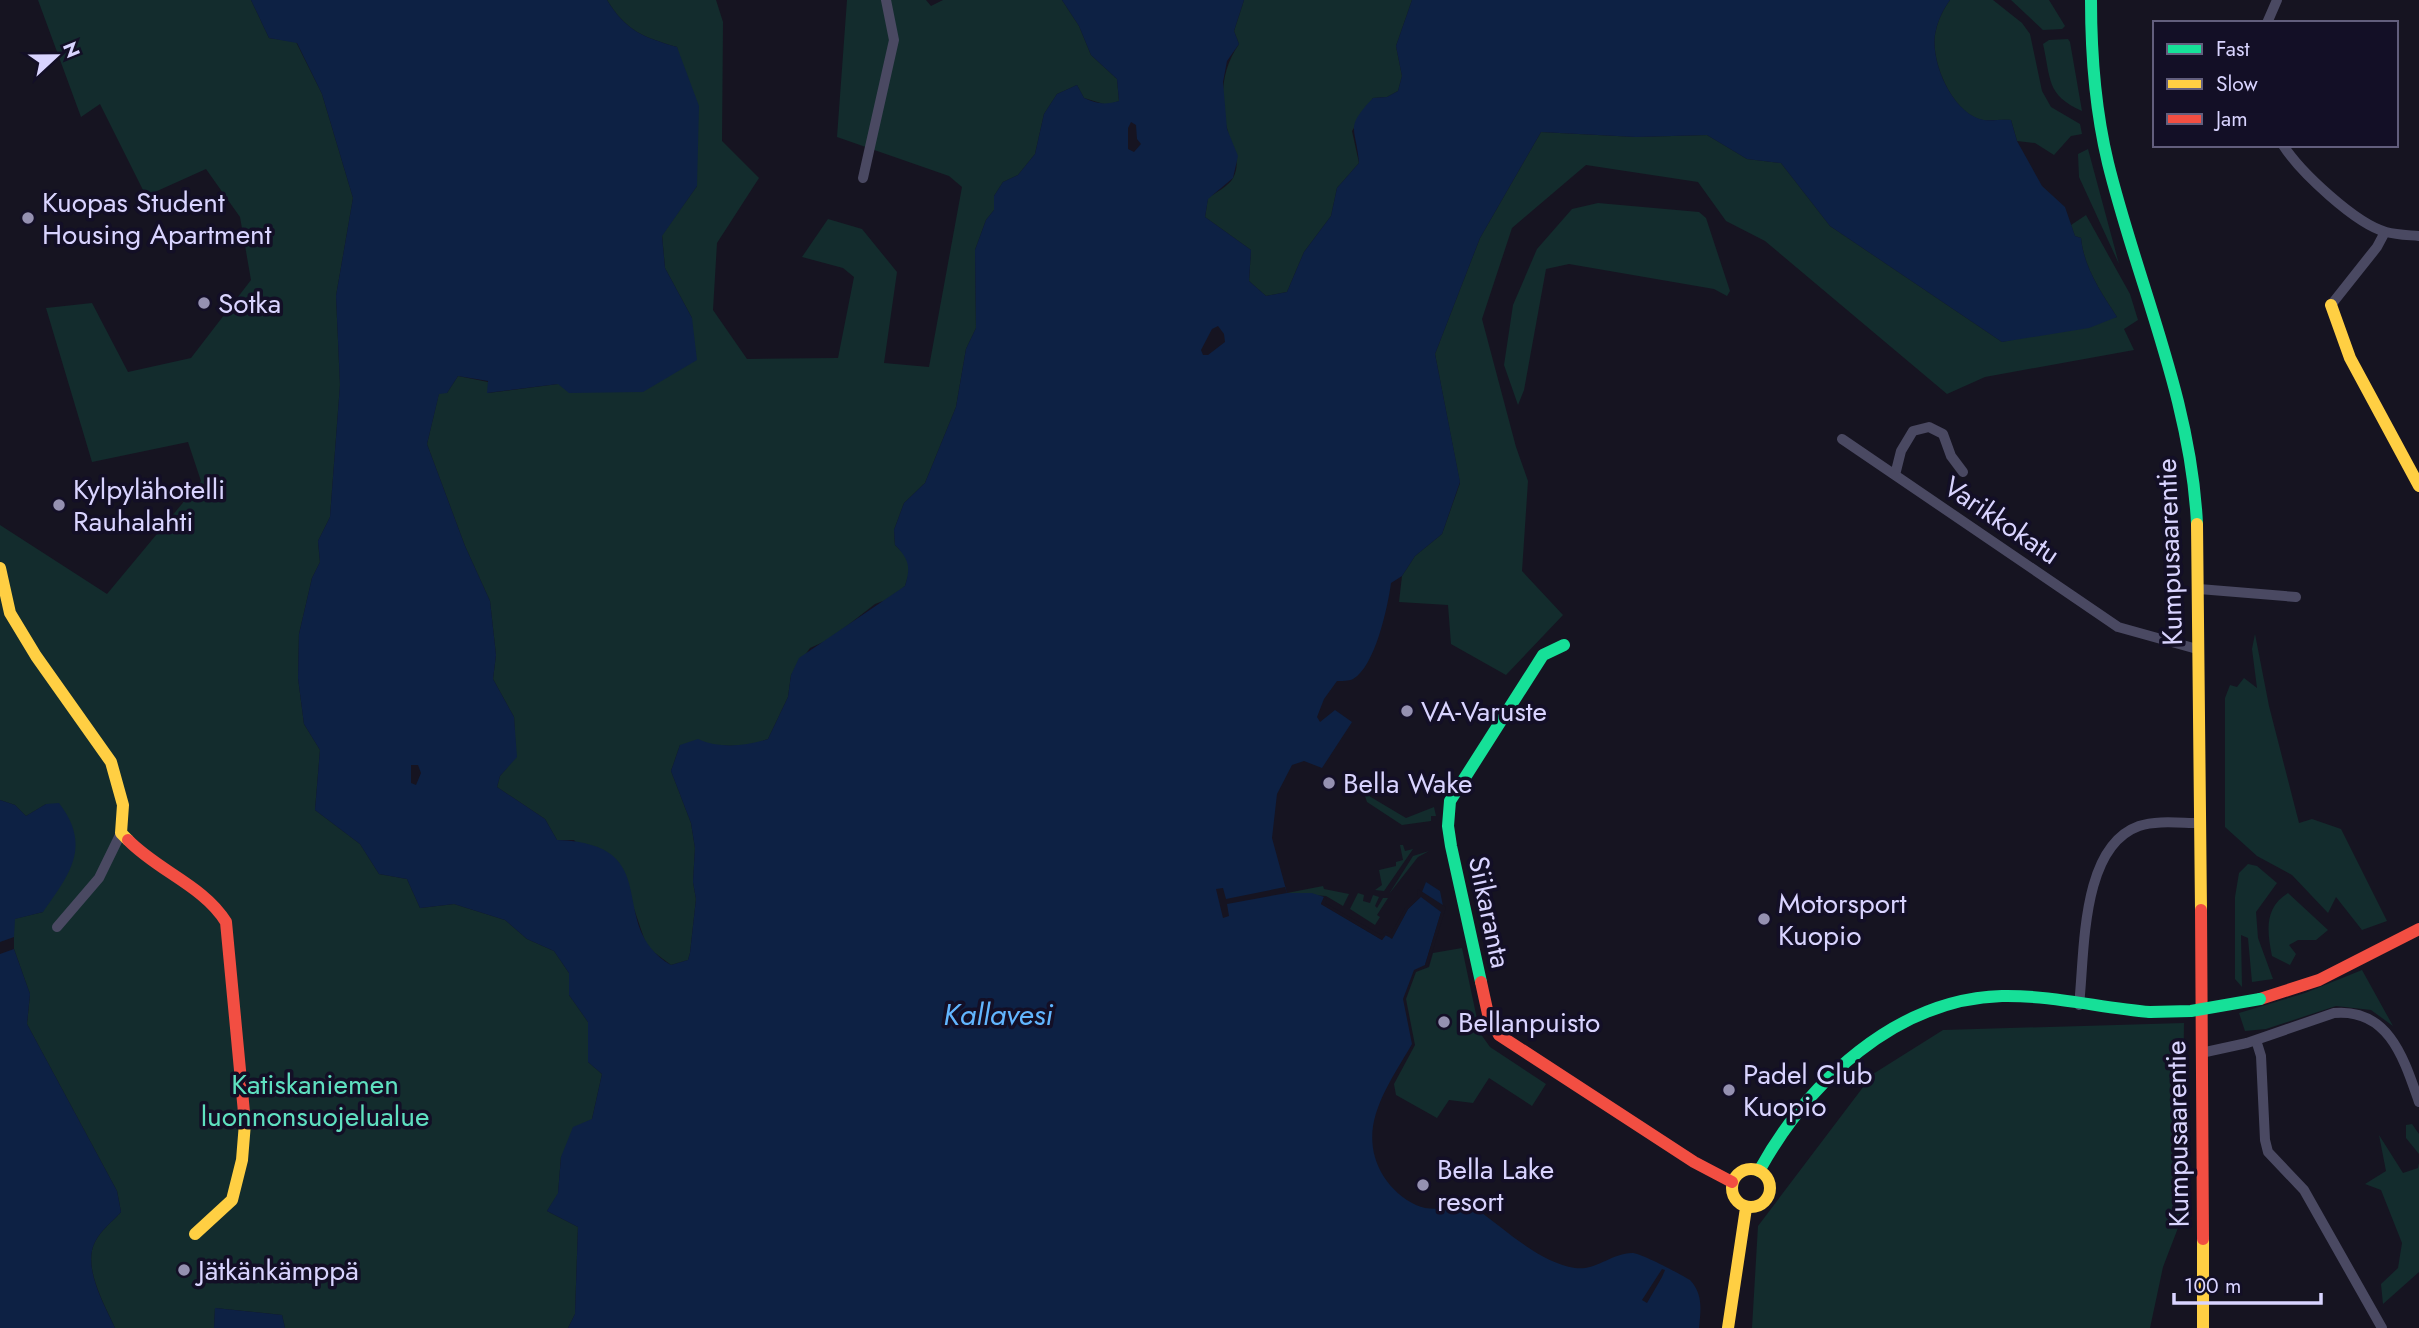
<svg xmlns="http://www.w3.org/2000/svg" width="2419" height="1328" font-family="Jost,sans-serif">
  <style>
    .green { fill: #132c2d }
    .water { fill: #0d2144; fill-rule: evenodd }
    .pier { fill: #161421 }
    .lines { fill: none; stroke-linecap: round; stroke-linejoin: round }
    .street { stroke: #4a4962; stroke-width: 10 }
    .fast { stroke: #16e098; stroke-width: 12 }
    .slow { stroke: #ffcf43; stroke-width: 12 }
    .jam { stroke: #f24e42; stroke-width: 12 }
    .fast-bridge { stroke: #16e098; stroke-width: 12 }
    .poi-dot { fill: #9591b1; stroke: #130f26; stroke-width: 2.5 }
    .labels { text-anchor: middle; stroke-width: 7; stroke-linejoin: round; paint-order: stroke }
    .poi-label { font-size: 28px; fill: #d9d4ff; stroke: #130f26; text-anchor: start }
    .street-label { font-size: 28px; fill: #d9d4ff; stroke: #130f26 }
    .park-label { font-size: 28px; fill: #5fe0c0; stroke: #130f26 }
    .water-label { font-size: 30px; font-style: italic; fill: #62b6ff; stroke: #130f26 }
  </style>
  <rect width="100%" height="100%" fill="#161421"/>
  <path class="green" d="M38 0H251L269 38 296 42 322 94 353 198 336 296 340 385 330 517 318 541 320 562 312 578 299 634 298 678 304 724 320 750 315 810 360 844 379 874 407 879 420 908 454 904 505 920 527 939 554 951 569 973V995L588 1022V1062L602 1074 592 1119 561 1157 558 1194 547 1211 578 1227 575 1314 568 1328H285L282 1315 215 1308 214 1328H115C105 1305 82 1267 95 1242 100 1231 113 1221 121 1212L117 1191 27 1024 30 994 14 949V919L43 912 46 804 26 816 15 805 0 800V525L107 594 201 481 188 442 92 462 46 308 92 303 128 372 191 358 251 280 240 217 206 169 146 196 100 104 81 117Z
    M607 0H716L723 22 722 141 759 178 717 243 713 310 747 359 838 358 854 277 843 268 802 257 828 219 862 229 897 272 884 363 929 367 962 187 949 176 837 137 847 0H926L931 6 943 0H1062L1079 26 1091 55 1117 79 1119 101 1107 105 1084 98 1077 85 1057 94 1044 114 1035 154 1018 175 1003 182 994 196V210L986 220 975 250 976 328 966 349 956 407 925 483 904 503 894 530 895 545 907 557 910 570 905 586 891 598 875 604 830 639 810 648 791 675 788 697 768 739 748 746 680 745 671 771 691 823 695 848 693 882 696 899 690 953 688 960 671 965 647 947 632 903 574 840H557L545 819 497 787 500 776 516 757 514 717 493 679 496 655 490 601 465 546 427 444 439 393H447L458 376 488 382V393L558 384 692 318 665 268 662 235 697 186 677 47C643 37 626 31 607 0Z
    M1244 0H1412L1396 46 1402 76 1398 91 1387 97 1373 98 1352 131 1359 163 1337 188 1331 216 1304 252 1287 292 1266 296 1249 281 1251 250 1205 217 1208 198C1215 193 1229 186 1233 178 1242 161 1232 148 1228 132 1219 101 1221 70 1239 44L1234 31Z
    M1950 0H1993L2022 23 2030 34 2042 91 2051 107 2080 124 2082 134 2071 136 2054 155 2035 143 2017 141 2011 120C2002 119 1992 121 1983 120 1952 115 1928 57 1936 30 1938 20 1944 8 1950 0Z
    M2011 0H2049L2065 26 2062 29 2043 30Z
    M2068 39 2070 42 2082 111C2046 95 2051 79 2043 44L2049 40Z
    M1541 132 1636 137 1707 135 1747 159 1781 163 1830 226 2002 342 2117 317C2101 292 2084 268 2081 238L2075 236 2071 225 2086 215 2130 294 2138 320 2124 329 2134 350 1985 377 1947 394 1765 241 1726 221 1698 182 1586 165 1512 228 1482 319 1516 447 1528 481 1522 571 1563 615 1506 675 1451 644 1448 605 1399 602 1402 576 1415 556 1442 534 1460 483 1435 354 1480 238Z
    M2088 149 2119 264 2079 177 2078 154Z
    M1598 203 1699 212 1706 218 1730 291 1727 296 1714 289 1569 264 1546 269 1524 390 1518 405 1504 365 1513 305 1537 249 1572 209Z
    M2255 634 2269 706 2299 823 2312 819 2341 829 2387 921 2362 930 2336 897 2328 913 2292 875 2257 856 2225 827V698L2230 685 2237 687 2244 678 2257 688 2252 649Z
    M1364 793 1406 818 1434 807 1436 816H1431V821L1402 825 1367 802Z
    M1400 845H1403L1405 851 1413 849 1384 891 1375 890 1382 885 1379 870 1396 866V862L1403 860Z
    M1429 851 1418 857 1389 894 1413 856Z
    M2248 864 2257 866 2277 883 2256 912 2258 938 2273 979 2252 982 2248 938 2241 935 2242 987 2235 979V897L2239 873Z
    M1323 886 1324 889 1349 894 1343 906 1326 896 1287 893Z
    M1358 893 1364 895 1363 901 1370 903 1373 895 1379 897 1375 906 1377 908 1383 898H1388L1377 915 1380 917 1375 925 1350 909Z
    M2288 893 2328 930 2316 940H2298L2289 945 2296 954 2290 965 2272 956C2267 931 2264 908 2288 893Z
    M1462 948 1480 1033 1490 1047 1546 1084 1532 1106 1489 1078 1473 1103 1449 1100 1437 1118 1396 1095 1394 1084 1415 1045 1406 999 1416 972 1429 967 1433 953Z
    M2362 970 2393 1026 2371 1010 2336 1006 2266 1029 2245 1031 2239 1013 2305 993Z
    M2184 1023 2181 1220 2163 1267 2150 1328H1752L1758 1226 1873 1074 1943 1030Z
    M2412 1124 2419 1134V1154L2406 1138V1125Z
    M2379 1135 2403 1173 2418 1168 2419 1163V1272L2383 1304 2381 1284 2398 1268 2402 1243 2381 1190 2365 1184 2386 1171Z"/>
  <path class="water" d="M251 0H607C626 31 643 37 677 47L699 106 697 186 662 236 665 268 692 318 697 360 643 392 569 393 558 384 487 393 488 381 458 376 447 393 439 394 427 444 465 546 490 601 496 655 493 679 514 717 517 757 500 776 497 787 545 819 557 840C669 844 603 925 671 965L688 960 690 953 696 899 693 882 695 848 691 823 671 771 680 745 698 739C719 749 747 746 768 739L788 697 791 675 799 658 905 586C911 567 909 559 895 545L894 530 904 503 925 483 956 407 966 349 976 328 975 250 986 220 994 210V196L1003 182 1018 175 1035 154 1044 114 1057 94 1077 85 1084 98C1097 104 1105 105 1119 101L1117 79 1091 55 1079 26 1062 0H1244L1234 31 1239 44 1227 61 1223 82 1227 129 1238 156 1233 178 1208 199 1205 217 1251 250 1249 281 1266 296 1287 292 1304 252 1331 216 1337 188 1359 163C1356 126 1344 129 1373 98L1387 97 1398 91 1402 76 1396 46 1412 0H1950C1944 8 1938 20 1936 30 1928 58 1952 115 1984 120 1992 121 2002 119 2011 120L2017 141 2042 186 2065 207 2075 236 2081 238C2084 268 2101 292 2117 317L2089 328 2002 342 1830 226 1781 163 1747 159 1707 135 1636 137 1541 132 1480 238 1435 354 1460 482 1442 534 1415 556 1402 576 1391 583C1388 606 1375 667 1353 679 1349 681 1341 681 1337 681L1324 699 1317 717 1320 722 1335 710 1352 722 1322 768 1304 761 1292 765 1277 794 1272 838 1287 893H1312L1324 897 1321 904 1382 940 1385 935 1392 938 1408 909 1420 897 1426 882 1440 891 1443 906 1425 965 1414 970 1403 999 1412 1044C1388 1086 1354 1129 1384 1177 1391 1188 1403 1199 1416 1205 1437 1215 1458 1201 1478 1210 1507 1231 1539 1262 1575 1268 1596 1271 1612 1253 1632 1253 1641 1253 1680 1274 1690 1280 1703 1294 1701 1309 1699 1328H568L575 1314 578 1227 547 1211 558 1193 561 1157 573 1127 592 1119 602 1074 588 1062V1022L569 995V973L554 951 527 939 505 920 454 904 420 908 407 879 379 874 360 844 315 810 320 750 304 724 298 678 299 634 312 578 320 562 318 541 330 517 340 385 336 296 353 198 322 94 297 43 269 38ZM1131 122 1136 125 1137 139 1141 144 1134 152 1128 149V128ZM1218 326 1224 334 1225 342 1208 355H1203L1201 350 1212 329ZM411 765H418L421 773 416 785 411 783Z
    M0 800 15 805 26 816 46 804 59 803C92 846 70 874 43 912L15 919 14 937 0 942Z
    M14 949 30 994 27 1024 117 1191 121 1212C113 1221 100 1231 95 1242 82 1267 105 1306 115 1328H0V954Z
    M215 1308 282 1315 285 1328H214Z"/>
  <path class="pier" d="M1285 887 1287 893 1227 904 1229 916 1223 918 1216 889 1223 888 1226 899Z
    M1418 889 1446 907 1428 966 1425 965 1441 912 1421 897 1408 909 1392 939 1386 935 1382 940 1321 904 1324 897 1327 899 1325 903 1381 935 1387 932 1391 934 1405 908 1417 896Z
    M1662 1269 1665 1270 1662 1277 1647 1303 1642 1300Z"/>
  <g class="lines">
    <path class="street" d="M2267 23 2277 0
      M2283 145C2300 172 2356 224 2386 232 2397 235 2408 235 2419 236
      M863 178 894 40 886 0
      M2331 305 2377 247 2385 232
      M1842 439 2118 627 2197 649
      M1895 475 1901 451 1913 431 1929 427 1943 434 1951 456 1963 472
      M2199 589 2296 597
      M57 927 99 878 121 833
      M2079 1005C2085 953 2080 847 2139 826 2157 820 2180 823 2199 823
      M2256 1040 2261 1056 2265 1140 2268 1152 2304 1190 2382 1328
      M2201 1053 2247 1043 2334 1013C2389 1008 2404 1059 2419 1102"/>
    <path class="fast" d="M2091 0C2091 56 2095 109 2108 163 2138 285 2191 398 2197 524
      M1481 982 1451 846 1448 826 1450 801 1543 655 1564 645
      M1759 1171C1808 1082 1896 999 2002 996 2052 995 2101 1008 2150 1012"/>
    <path class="slow" d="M2331 305 2350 358 2419 486
      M2197 524 2201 910
      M0 568 10 613 36 656 111 762 123 805 121 833 128 840
      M1732 1188a19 19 0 1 1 38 0a19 19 0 1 1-38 0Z
      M195 1234 232 1200 242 1160 245 1123
      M2203 1239V1328
      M1728 1328 1746 1208"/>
    <path class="jam" d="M128 840C158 871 204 886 226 922L245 1123
      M2201 910 2203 1239
      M1481 982 1488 1014 1499 1035 1694 1162 1732 1182
      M2260 999 2319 980 2419 929"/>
    <path class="fast-bridge" d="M2150 1012 2191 1011 2260 999"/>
  </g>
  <g class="poi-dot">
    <circle cx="28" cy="218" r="7"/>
    <circle cx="204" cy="303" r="7"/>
    <circle cx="59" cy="505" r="7"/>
    <circle cx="1407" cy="711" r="7"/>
    <circle cx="1329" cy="783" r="7"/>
    <circle cx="1764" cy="919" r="7"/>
    <circle cx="1444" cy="1022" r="7"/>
    <circle cx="1729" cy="1090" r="7"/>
    <circle cx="1423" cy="1185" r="7"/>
    <circle cx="184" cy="1270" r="7"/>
  </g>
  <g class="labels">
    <g class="poi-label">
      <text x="42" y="212">Kuopas Student<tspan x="42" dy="32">Housing Apartment</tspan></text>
      <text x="218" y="313">Sotka</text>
      <text x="73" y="499">Kylpylähotelli<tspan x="73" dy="32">Rauhalahti</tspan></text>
      <text x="1421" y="721">VA-Varuste</text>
      <text x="1343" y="793">Bella Wake</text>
      <text x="1778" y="913">Motorsport<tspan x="1778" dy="32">Kuopio</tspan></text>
      <text x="1458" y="1032">Bellanpuisto</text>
      <text x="1743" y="1084">Padel Club<tspan x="1743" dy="32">Kuopio</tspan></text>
      <text x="1437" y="1179">Bella Lake<tspan x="1437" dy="32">resort</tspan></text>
      <text x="198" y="1280">Jätkänkämppä</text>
    </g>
    <g class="street-label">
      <text transform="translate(2002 520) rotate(34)" y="10">Varikkokatu</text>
      <text transform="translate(2169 552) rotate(-92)" y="10">Kumpusaarentie</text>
      <text transform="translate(1490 912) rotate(78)" y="10">Siikaranta</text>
      <text transform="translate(2177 1134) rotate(-91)" y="10">Kumpusaarentie</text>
    </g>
    <g class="park-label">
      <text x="315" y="1094">Katiskaniemen<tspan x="315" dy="32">luonnonsuojelualue</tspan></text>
    </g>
    <g class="water-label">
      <text x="998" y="1025">Kallavesi</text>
    </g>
  </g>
  <rect x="2153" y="21" width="245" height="126" fill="#130f26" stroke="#625e7d" stroke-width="2"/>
  <rect x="2167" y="44" width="35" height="10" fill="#16e098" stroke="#625e7d" stroke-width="2"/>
  <text x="2216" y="56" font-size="21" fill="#d9d4ff">Fast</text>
  <rect x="2167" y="79" width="35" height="10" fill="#ffcf43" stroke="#625e7d" stroke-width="2"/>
  <text x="2216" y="91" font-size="21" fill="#d9d4ff">Slow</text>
  <rect x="2167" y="114" width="35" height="10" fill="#f24e42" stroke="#625e7d" stroke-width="2"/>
  <text x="2216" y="126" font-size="21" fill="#d9d4ff">Jam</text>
  <g transform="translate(56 56) rotate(68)" stroke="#130f26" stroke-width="5" paint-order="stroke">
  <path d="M0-5L12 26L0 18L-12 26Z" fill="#d9d4ff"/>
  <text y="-10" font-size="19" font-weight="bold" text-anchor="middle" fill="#d9d4ff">N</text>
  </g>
  <path d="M2174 1293v10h147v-10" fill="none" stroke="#d9d4ff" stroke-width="3.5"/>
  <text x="2184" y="1293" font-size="21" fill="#d9d4ff" stroke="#130f26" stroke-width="5" paint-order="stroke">100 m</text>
</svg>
